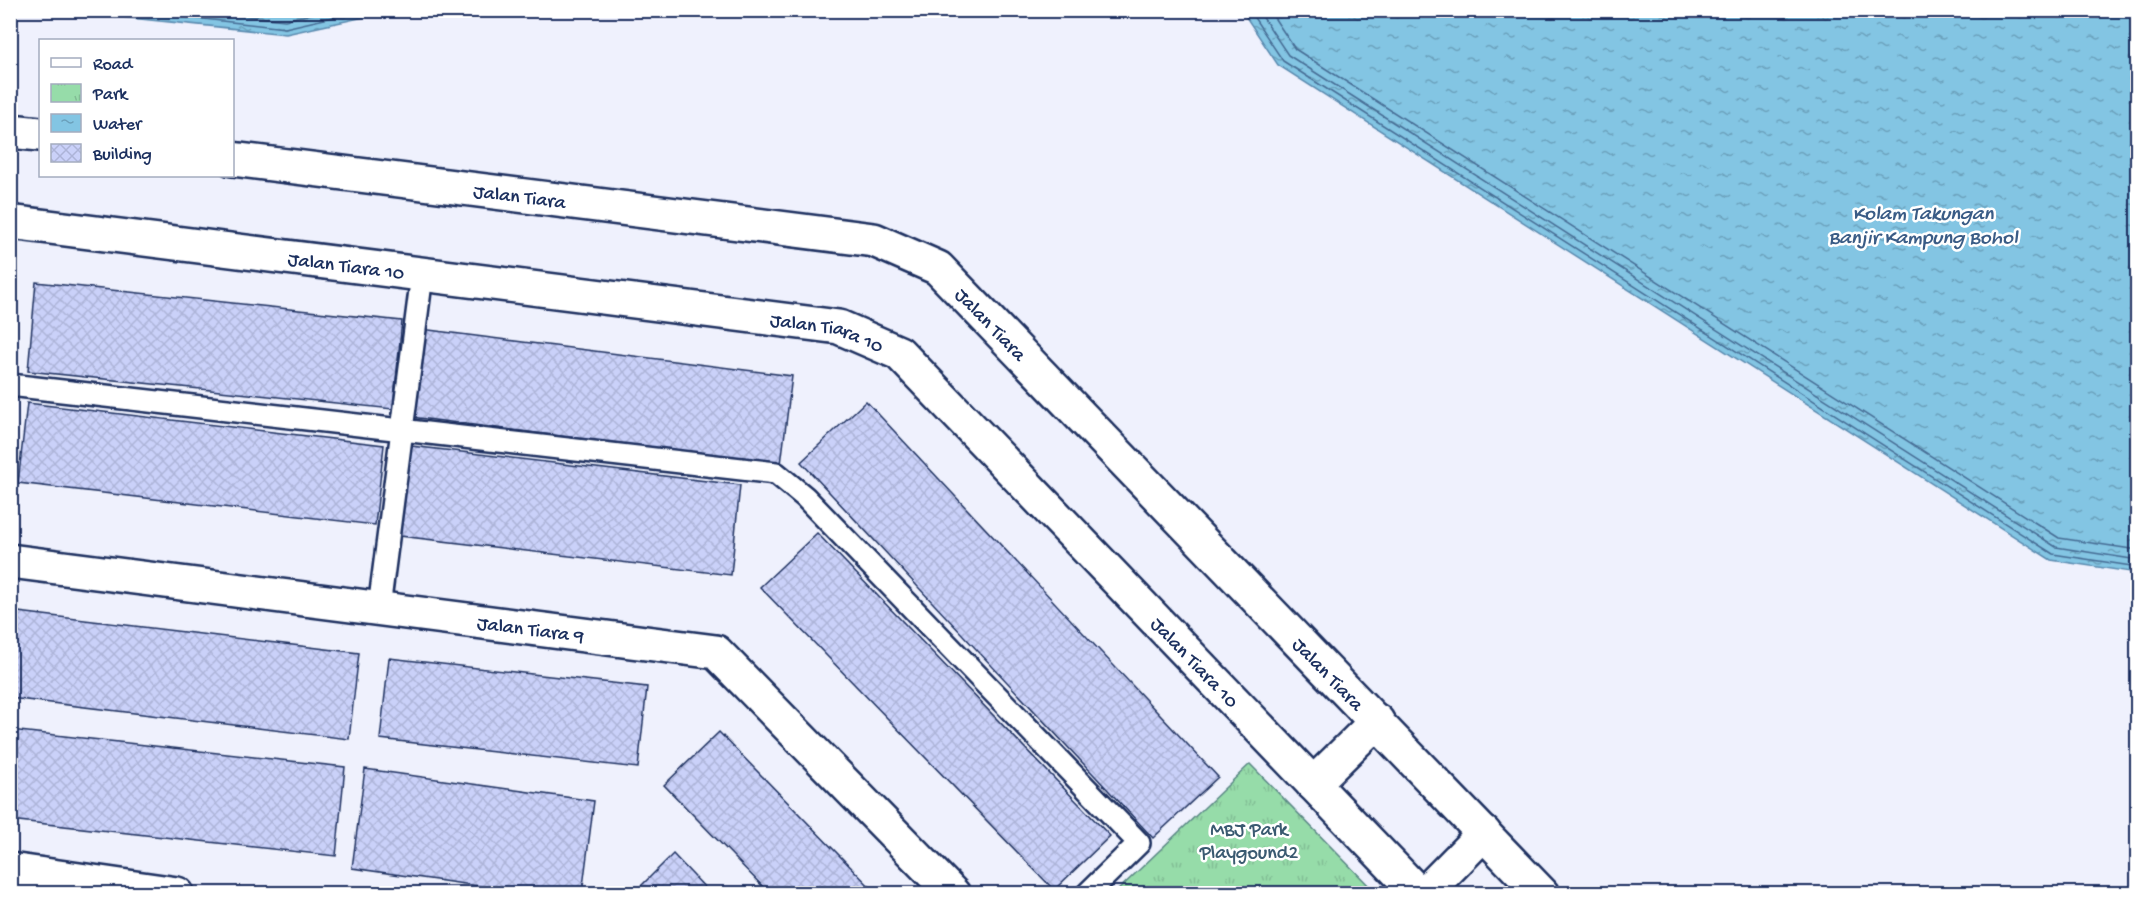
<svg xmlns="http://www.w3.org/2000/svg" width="2148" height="904" font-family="'Gochi Hand',sans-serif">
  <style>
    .park { fill: url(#park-tufts); stroke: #588684; stroke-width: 1.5 }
    .water { fill: url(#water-ripples); stroke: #5989ae; stroke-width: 1.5 }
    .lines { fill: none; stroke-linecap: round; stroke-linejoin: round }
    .shore { stroke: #456b93; stroke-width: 1.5 }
    .building { fill: url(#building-cross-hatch); stroke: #1b2f5e; stroke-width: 1.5 }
    .service-casing { stroke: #1b2f5e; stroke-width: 26 }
    .minor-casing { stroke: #1b2f5e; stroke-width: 38 }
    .service { stroke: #fff; stroke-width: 21 }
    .minor { stroke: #fff; stroke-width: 33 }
    .labels { text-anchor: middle; stroke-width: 5; stroke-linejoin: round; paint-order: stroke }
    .street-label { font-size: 20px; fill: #1b2f5e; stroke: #fff }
    .park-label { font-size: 20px; fill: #3a5a71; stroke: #fff }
    .water-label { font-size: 21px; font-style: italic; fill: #3a5c86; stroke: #fff }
  </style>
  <defs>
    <pattern id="park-tufts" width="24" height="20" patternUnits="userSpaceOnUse" patternTransform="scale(1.5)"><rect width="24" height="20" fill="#96dca9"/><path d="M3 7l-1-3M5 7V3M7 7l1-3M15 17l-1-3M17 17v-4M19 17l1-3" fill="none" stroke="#81bd94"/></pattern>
    <pattern id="water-ripples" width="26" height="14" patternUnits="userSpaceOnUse" patternTransform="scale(1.5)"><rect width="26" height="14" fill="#83c5e3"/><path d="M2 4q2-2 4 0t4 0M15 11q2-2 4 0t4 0" fill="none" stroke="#6aa0bb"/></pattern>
    <pattern id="building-cross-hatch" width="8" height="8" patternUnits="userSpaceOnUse" patternTransform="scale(1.5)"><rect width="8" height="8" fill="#cad1f9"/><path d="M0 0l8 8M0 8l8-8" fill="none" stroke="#adb4d8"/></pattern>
  </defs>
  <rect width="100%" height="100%" fill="#eff1fd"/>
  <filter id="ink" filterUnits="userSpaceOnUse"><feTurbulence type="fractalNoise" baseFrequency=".0167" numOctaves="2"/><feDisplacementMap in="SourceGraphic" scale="12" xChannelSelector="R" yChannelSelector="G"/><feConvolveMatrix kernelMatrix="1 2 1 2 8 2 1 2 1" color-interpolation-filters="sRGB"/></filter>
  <g filter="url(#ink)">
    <path class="park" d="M1250 764 1376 893H1115Z"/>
    <path class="water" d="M63 11H392L286 34Z
      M1242 11H2137V573L2051 560 1278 65Z"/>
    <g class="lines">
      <path class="shore" d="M120 10 285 28 364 10
        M192 10 285 20 329 10
        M1249 10 1283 61 2053 554 2138 567
        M1258 10 1288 55 2056 547 2138 560
        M1269 10 1295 49 2059 538 2138 550"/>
    </g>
    <path class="building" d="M10 275 14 276 10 306Z
      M36 282 402 321 393 409 28 371Z
      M421 329 792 376 781 464 411 417Z
      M866 401 1218 777 1153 838 801 462Z
      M27 403 384 445 375 525 18 483Z
      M411 446 740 485 731 575 400 536Z
      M817 533 1110 836 1054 890 760 587Z
      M10 611 359 653 349 739 10 698Z
      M389 658 647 687 638 768 380 739Z
      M10 730 345 767 336 856 10 820Z
      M719 732 877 894H770L664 785Z
      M365 769 594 801 582 894H534L352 868Z
      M673 854 711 894H633Z"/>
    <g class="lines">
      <g class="service-casing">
        <path id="service" d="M10 385 776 473 805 497 1139 843 1087 894
          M379 608 422 275"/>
      </g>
      <g class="minor-casing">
        <g id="minor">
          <path d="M10 131 40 134"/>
          <path id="s1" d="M232 159 874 240 938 268 1542 894"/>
          <path id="s2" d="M10 222 839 327 899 353 1419 894"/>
          <path id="s3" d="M10 561 716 652 953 894"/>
          <path d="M1313 784 1377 721"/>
          <path d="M10 870 177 894"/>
          <path d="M1424 894 1484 833"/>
        </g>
      </g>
      <use href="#service" class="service"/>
      <use href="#minor" class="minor"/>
    </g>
  </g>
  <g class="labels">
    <g class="street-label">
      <text dy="7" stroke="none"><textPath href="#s1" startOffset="290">Jalan Tiara</textPath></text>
      <text dy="7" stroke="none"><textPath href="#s2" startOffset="339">Jalan Tiara 10</textPath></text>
      <text dy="7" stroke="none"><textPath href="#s1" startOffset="794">Jalan Tiara</textPath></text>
      <text dy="7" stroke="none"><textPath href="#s2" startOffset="825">Jalan Tiara 10</textPath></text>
      <text dy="7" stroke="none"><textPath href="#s3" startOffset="525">Jalan Tiara 9</textPath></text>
      <text dy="7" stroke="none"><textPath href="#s2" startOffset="1329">Jalan Tiara 10</textPath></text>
      <text dy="7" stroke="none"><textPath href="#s1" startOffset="1280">Jalan Tiara</textPath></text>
    </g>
    <g class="park-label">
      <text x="1249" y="835">MBJ Park<tspan x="1249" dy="23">Playgound2</tspan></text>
    </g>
    <g class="water-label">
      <text x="1923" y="219">Kolam Takungan<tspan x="1923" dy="24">Banjir Kampung Bohol</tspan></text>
    </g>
  </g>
  <rect width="2148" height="904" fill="none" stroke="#fff" stroke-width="36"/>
  <rect x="18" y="18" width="2112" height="868" fill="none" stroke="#1b2f5e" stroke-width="2" filter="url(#ink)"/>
  <rect x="39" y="39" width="195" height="138" fill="#ffffff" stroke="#a4acbf" stroke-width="1.5"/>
  <rect x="51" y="58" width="30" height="9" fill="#ffffff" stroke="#a4acbf" stroke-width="1.5"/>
  <text x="93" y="69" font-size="18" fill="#1b2f5e">Road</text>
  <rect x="51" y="84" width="30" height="18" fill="url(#park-tufts)" stroke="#a4acbf" stroke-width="1.5"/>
  <text x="93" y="99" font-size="18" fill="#1b2f5e">Park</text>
  <rect x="51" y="114" width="30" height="18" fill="url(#water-ripples)" stroke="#a4acbf" stroke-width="1.5"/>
  <text x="93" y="129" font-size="18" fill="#1b2f5e">Water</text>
  <rect x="51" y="144" width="30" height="18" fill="url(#building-cross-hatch)" stroke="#a4acbf" stroke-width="1.5"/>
  <text x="93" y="159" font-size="18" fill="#1b2f5e">Building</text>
</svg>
